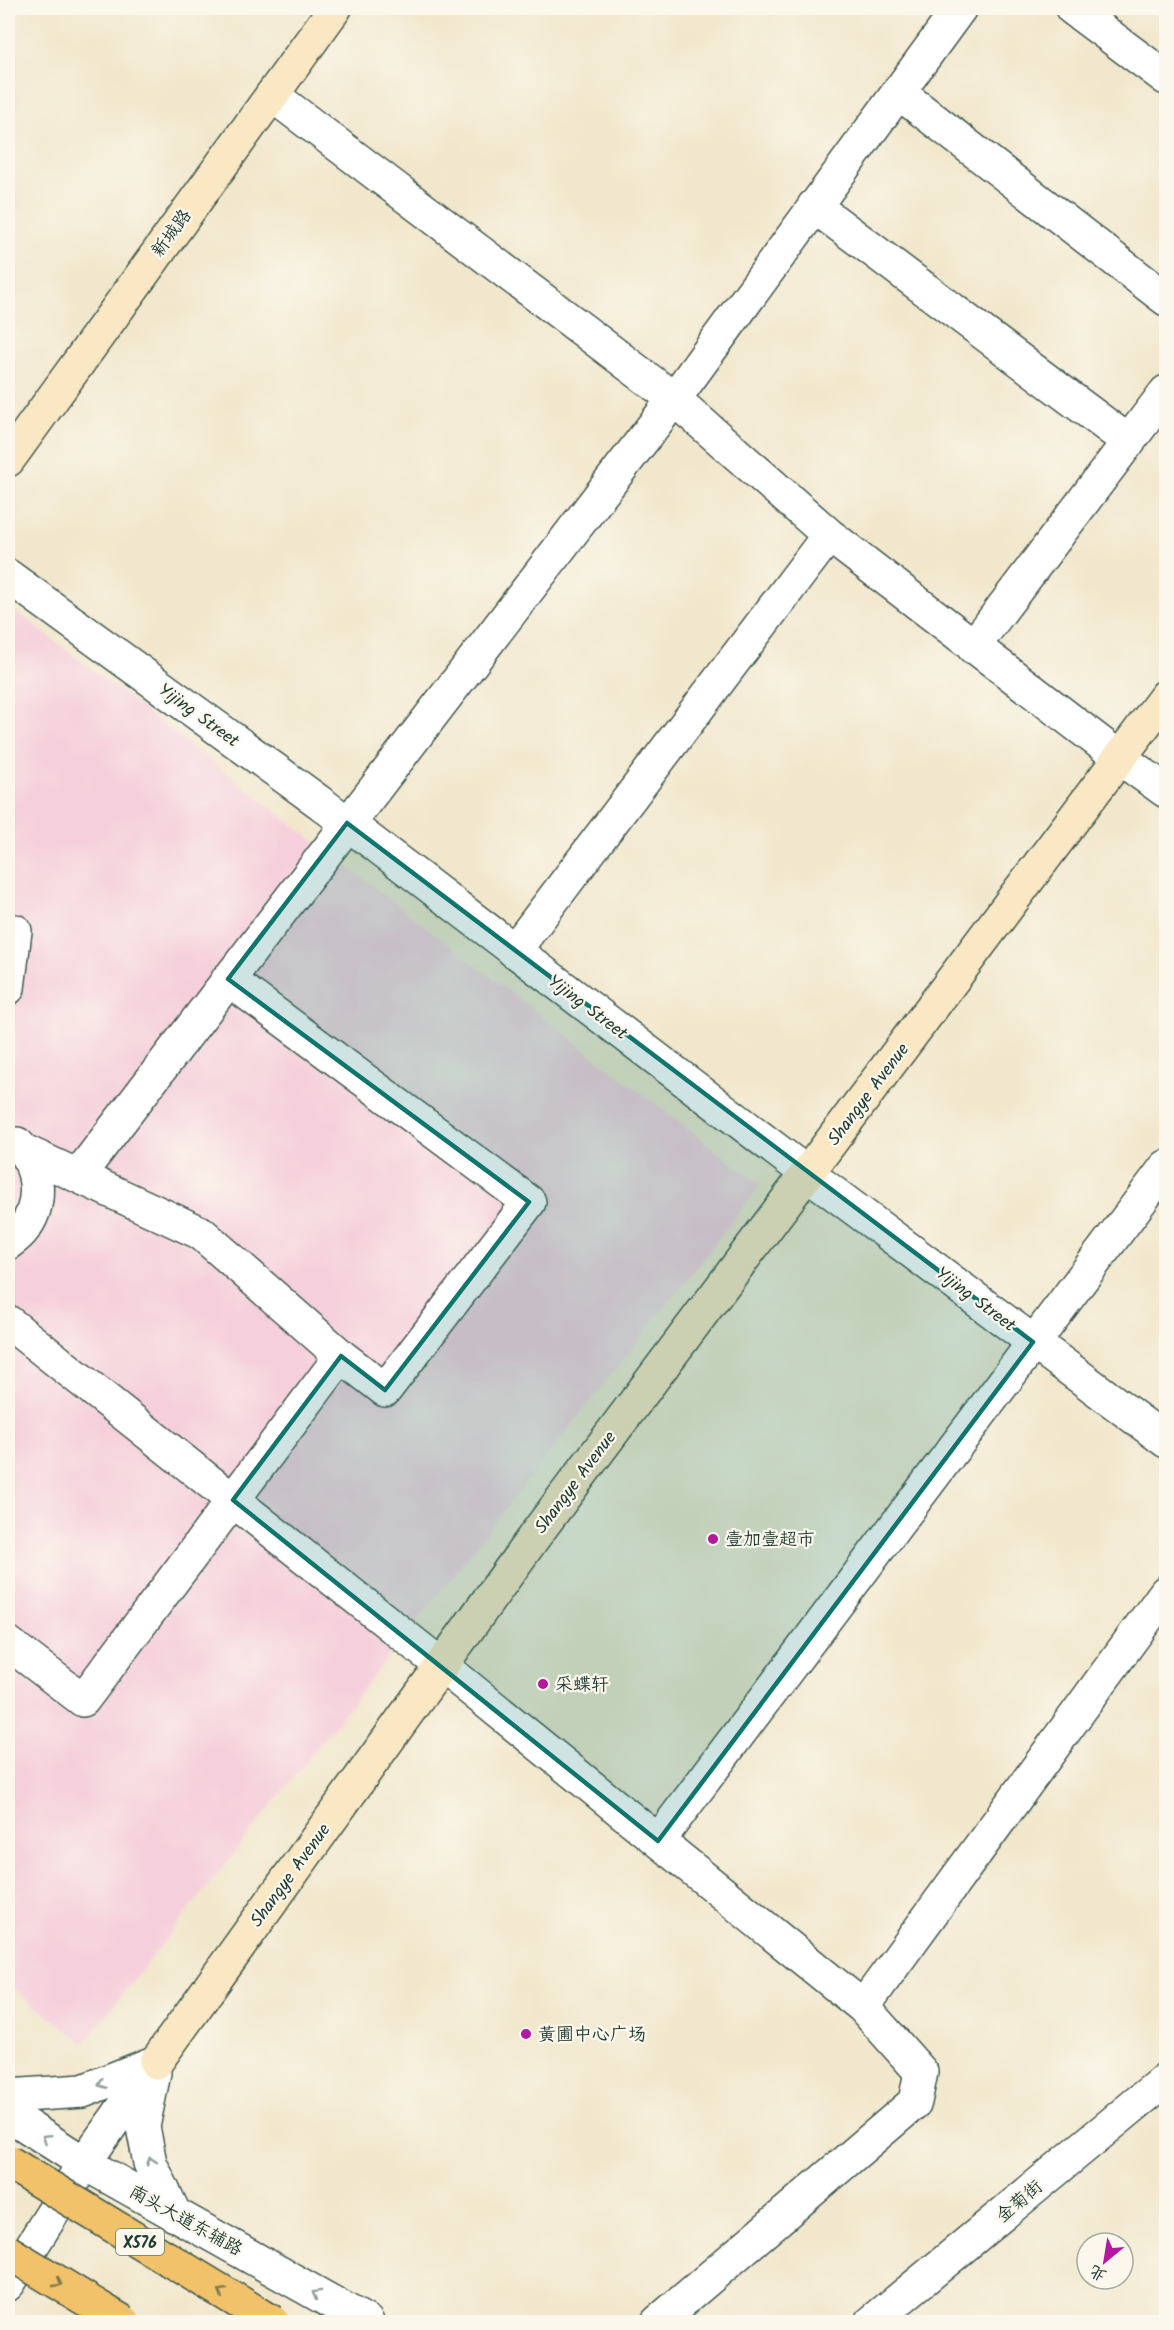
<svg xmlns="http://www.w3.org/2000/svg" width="1174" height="2330" font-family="Kalam,'LXGW WenKai TC',sans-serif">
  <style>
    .built { fill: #f5cfdc }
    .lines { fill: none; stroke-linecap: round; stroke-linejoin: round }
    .minor-casing { stroke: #3e564b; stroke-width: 36 }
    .tertiary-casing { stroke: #3e564b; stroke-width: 36 }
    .secondary-casing { stroke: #3e564b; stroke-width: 36 }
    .minor { stroke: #fff; stroke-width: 33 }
    .tertiary { stroke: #fff; stroke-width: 33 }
    .secondary { stroke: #fae7c3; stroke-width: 33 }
    .trunk-bridge-casing { stroke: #3e564b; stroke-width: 36; stroke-linecap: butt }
    .trunk-bridge { stroke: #f2c26a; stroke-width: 33 }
    .oneway { stroke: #8f9e9a }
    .oneway2 { stroke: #7e794c }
    .marked { fill: #0f766e; fill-opacity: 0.2; stroke: #0f766e; stroke-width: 4.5; stroke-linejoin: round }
    .poi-dot { fill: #b5179e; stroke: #fbf7ec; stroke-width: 2 }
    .labels { text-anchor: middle; stroke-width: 4.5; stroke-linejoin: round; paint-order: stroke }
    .shield { fill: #fbf7ec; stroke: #61756b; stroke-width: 1.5 }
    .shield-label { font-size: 16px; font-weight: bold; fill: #1f3d34 }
    .street-label { font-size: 18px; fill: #1f3d34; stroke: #fbf7ec }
    .poi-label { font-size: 18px; fill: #1f3d34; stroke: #fbf7ec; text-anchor: start }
  </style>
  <rect width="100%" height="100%" fill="#fbf7ec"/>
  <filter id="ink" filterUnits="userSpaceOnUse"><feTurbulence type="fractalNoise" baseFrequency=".0167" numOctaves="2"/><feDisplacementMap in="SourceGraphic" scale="12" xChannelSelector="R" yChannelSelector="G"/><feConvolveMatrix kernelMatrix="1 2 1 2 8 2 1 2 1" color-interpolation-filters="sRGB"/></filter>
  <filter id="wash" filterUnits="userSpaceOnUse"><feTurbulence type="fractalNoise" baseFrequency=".008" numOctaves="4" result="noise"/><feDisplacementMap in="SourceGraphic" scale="24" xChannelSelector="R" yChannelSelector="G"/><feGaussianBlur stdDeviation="1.35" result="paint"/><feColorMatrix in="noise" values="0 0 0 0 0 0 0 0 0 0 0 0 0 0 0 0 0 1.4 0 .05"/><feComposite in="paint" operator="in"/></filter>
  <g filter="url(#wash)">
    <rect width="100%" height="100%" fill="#f1e7cc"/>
    <path class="built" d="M8 605 761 1185 84 2043 8 1984Z"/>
  </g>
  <g filter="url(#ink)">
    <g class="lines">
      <g class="minor-casing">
        <path id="minor" d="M1072 8 1166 78
          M898 92 1166 299
          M272 95 674 399 829 535 1120 758 1166 791
          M814 206 1129 442
          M973 647 1166 392
          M514 951 829 535
          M8 988 15 931
          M24 1151 201 1233 341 1356 385 1390 529 1202 228 979
          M78 1176 674 399 960 8
          M8 1243C12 1240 18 1236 22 1231 43 1206 41 1166 17 1144
          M8 1322 441 1665 863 2007 921 2072 915 2102 658 2322
          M8 1643 83 1700 341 1356
          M658 1841 1166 1167
          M863 2007 1166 1592
          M872 2322 1166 2079"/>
      </g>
      <g class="tertiary-casing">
        <path id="tertiary" d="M8 576 322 804 808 1174 1166 1441
          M154 2073 143 2127 150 2163 175 2215
          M8 2096 83 2091 156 2062
          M8 2114 84 2163 367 2322
          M8 2284 84 2163 156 2062"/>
      </g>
      <g class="secondary-casing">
        <path id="secondary" d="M8 460 335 8
          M156 2062 536 1534 1166 696"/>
      </g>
      <use href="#minor" class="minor"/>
      <use href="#tertiary" class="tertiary"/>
      <use href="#secondary" class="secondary"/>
      <g class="trunk-bridge-casing">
        <path id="trunk-bridge" d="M8 2162 272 2322
          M8 2252 123 2322"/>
      </g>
      <use href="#trunk-bridge" class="trunk-bridge"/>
    </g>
    <defs><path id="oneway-chevron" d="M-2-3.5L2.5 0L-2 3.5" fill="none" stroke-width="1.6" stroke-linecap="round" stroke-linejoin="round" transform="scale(1.5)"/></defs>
    <g class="oneway">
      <use href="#oneway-chevron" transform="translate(102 2084) rotate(158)"/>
      <use href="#oneway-chevron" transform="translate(46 2138) rotate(-148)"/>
      <use href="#oneway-chevron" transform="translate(151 2161) rotate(-108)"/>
      <use href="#oneway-chevron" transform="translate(316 2294) rotate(-151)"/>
    </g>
    <g class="oneway2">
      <use href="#oneway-chevron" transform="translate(58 2283) rotate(31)"/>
      <use href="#oneway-chevron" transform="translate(222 2292) rotate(-149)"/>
    </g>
  </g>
  <path class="marked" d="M347 823 1033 1342 658 1841 233 1500 341 1356 385 1390 529 1202 228 979Z"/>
  <g class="poi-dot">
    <circle cx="713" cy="1539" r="6"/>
    <circle cx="543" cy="1684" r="6"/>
    <circle cx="526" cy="2034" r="6"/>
  </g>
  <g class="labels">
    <rect class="shield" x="116" y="2229" width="48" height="26" rx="4.5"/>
    <g class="shield-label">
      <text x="140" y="2248">X576</text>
    </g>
    <g class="street-label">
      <text transform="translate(171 233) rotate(-54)" y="6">新城路</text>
      <text transform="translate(199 715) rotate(36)" y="6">Yijing Street</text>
      <text transform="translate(588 1007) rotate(37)" y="6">Yijing Street</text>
      <text transform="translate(868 1094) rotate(-53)" y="6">Shangye Avenue</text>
      <text transform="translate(976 1299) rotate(37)" y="6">Yijing Street</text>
      <text transform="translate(575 1482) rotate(-53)" y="6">Shangye Avenue</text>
      <text transform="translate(290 1875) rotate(-54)" y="6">Shangye Avenue</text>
      <text transform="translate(1019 2201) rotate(-40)" y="6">金菊街</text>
      <text transform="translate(186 2220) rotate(29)" y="6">南头大道东辅路</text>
    </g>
    <g class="poi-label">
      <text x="725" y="1545">壹加壹超市</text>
      <text x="555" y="1690">采蝶轩</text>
      <text x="538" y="2040">黄圃中心广场</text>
    </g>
  </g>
  <rect width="1174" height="2330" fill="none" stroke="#fbf7ec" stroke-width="30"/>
  <g transform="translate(1105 2261) rotate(210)"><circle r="28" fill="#fbf7ec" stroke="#a3ada2" stroke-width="1.5"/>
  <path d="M0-4.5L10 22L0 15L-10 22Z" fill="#b5179e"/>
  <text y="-9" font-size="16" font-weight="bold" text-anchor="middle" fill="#1f3d34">北</text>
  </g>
</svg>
